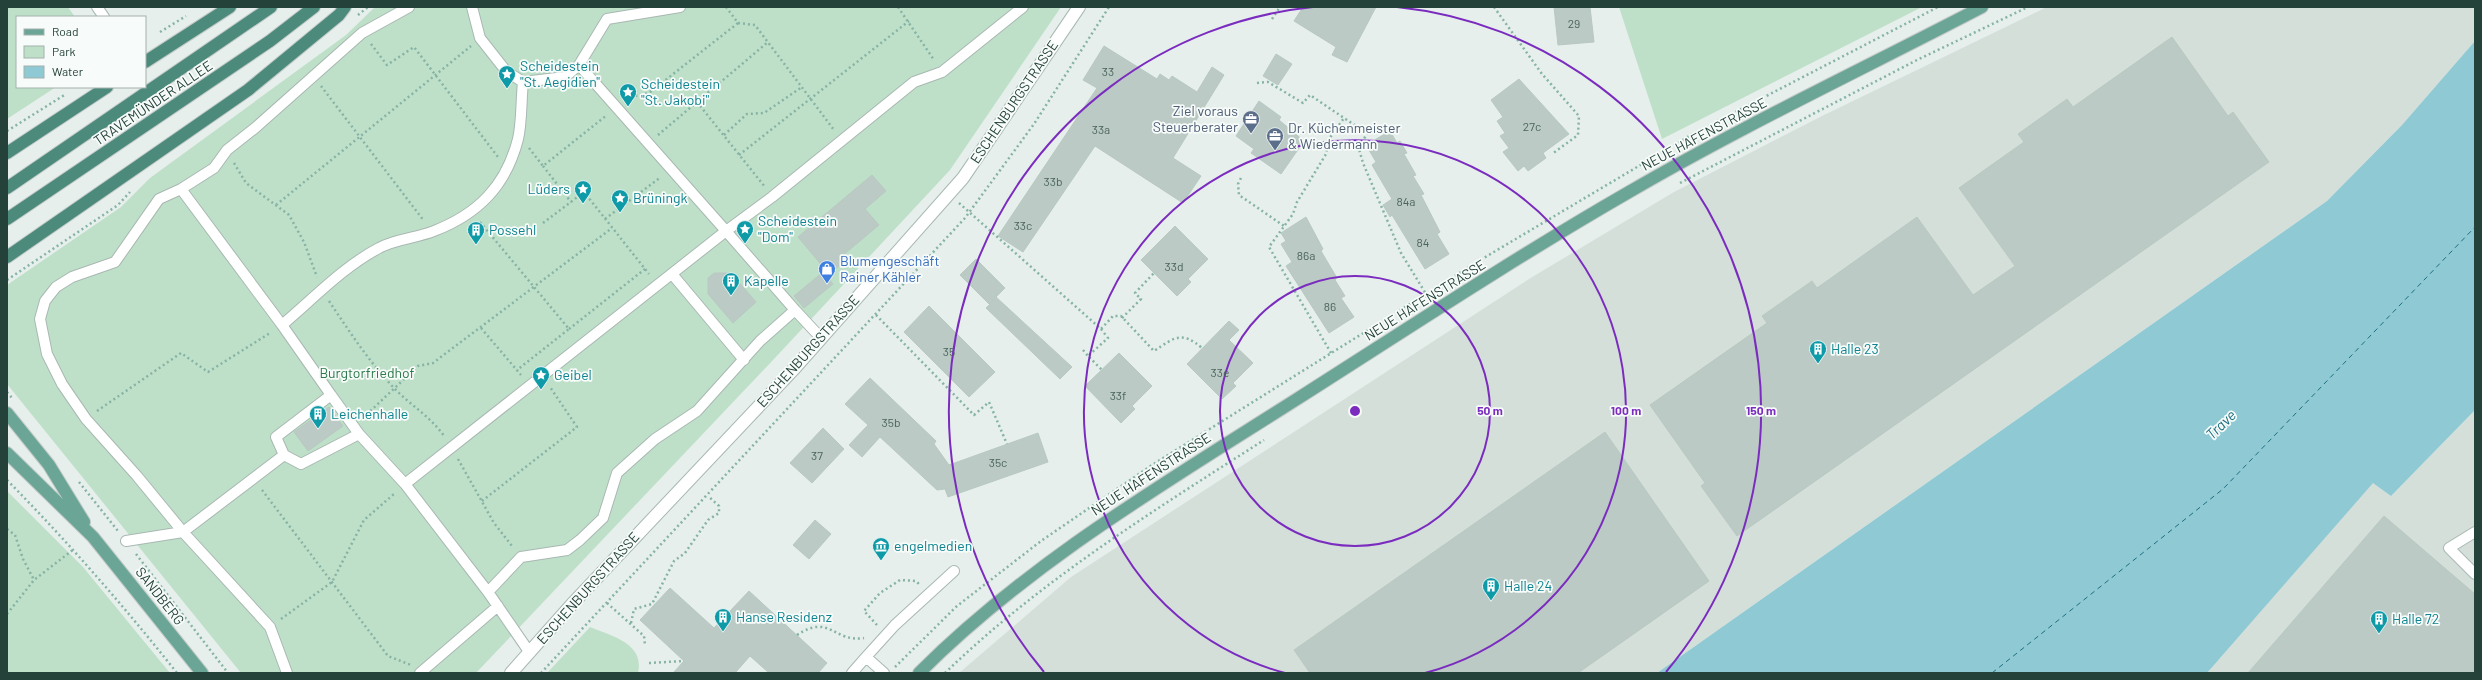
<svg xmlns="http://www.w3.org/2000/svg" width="2482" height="680" font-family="Barlow,sans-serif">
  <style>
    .built { fill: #d4dfda }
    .green { fill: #bfe0c8 }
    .water { fill: #8ec9d4 }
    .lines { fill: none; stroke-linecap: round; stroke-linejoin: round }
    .ferry { stroke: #1c6f80; stroke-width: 1; stroke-dasharray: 5 4; stroke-linecap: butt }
    .building { fill: #bbcac4; stroke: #b8c9c2 }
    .service-casing { stroke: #a8b8b2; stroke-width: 12 }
    .minor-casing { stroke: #a8b8b2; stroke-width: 14 }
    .primary-casing { stroke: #c2cac8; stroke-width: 14 }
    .trunk-casing { stroke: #c2cac8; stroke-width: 14 }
    .path { stroke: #86b3a5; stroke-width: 2.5; stroke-dasharray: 2 3; stroke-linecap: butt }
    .service { stroke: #fff; stroke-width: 10 }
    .minor { stroke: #fff; stroke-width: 12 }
    .primary { stroke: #6aa596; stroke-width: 12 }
    .trunk { stroke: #4c8a7c; stroke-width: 12 }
    .ring { fill: none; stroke: #7b2cbf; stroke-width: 2 }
    .labels { text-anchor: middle; stroke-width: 3.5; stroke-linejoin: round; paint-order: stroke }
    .number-label { font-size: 12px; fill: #4a645c }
    .culture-label { font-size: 14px; fill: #0d838f; stroke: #f7fbf9; text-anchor: start }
    .street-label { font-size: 14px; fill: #24423a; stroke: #f7fbf9 }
    .service-label { font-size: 14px; fill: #4e5e75; stroke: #f7fbf9; text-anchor: end }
    .shop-label { font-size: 14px; fill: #366cbe; stroke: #f7fbf9; text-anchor: start }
    .park-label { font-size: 14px; fill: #2d7a4b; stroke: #f7fbf9 }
    .water-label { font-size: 15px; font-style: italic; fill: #1c6f80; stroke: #f7fbf9 }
    .centre { fill: #7b2cbf; stroke: #f7fbf9; stroke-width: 2 }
    .ring-label { font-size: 12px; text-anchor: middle; font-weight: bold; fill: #7b2cbf; stroke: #f7fbf9; stroke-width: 3.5; stroke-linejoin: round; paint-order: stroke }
  </style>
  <rect width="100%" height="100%" fill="#e6efeb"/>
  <path class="built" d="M2047 7H2475V41L2402 125 2327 201 1657 673H959L1071 577 1529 279 1674 192 1822 116Z
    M2475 410V673H2207L2373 482 2391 496Z"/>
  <path class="green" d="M7 7H68L75 17H17V87H56L7 119Z
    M375 7H1061L950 170 774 359 476 673H241L7 384V285L121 207 150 178 346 35Z
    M1619 7H1922L1662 139Z
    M7 491 83 567 170 673H7Z
    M590 627C611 636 645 643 638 673H547Z"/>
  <path class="water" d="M2475 41V410L2391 496 2373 483 2207 673H1657L2327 201 2402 125Z"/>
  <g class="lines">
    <path class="ferry" d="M1992 673 2223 489 2475 227"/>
  </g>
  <path class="building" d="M1303 7H1376L1347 62 1332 55 1336 47 1294 21Z
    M1554 7H1590L1594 42 1558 45Z
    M2172 37 2228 116 2233 112 2269 162 1737 536 1701 486 1705 483 1650 405 1767 323 1762 316 1812 281 1817 288 1917 217 1973 295 2015 266 1959 188 2024 142 2018 134 2067 99 2073 107Z
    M1104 46 1157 79 1160 74 1169 80 1172 76 1197 92 1212 67 1224 75 1173 158 1201 176 1183 203 1095 146 1023 252 998 236 1097 88 1083 80Z
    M1276 54 1292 64 1278 85 1263 76Z
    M1519 79 1569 134 1543 153 1546 158 1528 171 1524 166 1518 171 1503 152 1509 148 1500 136 1505 133 1497 121 1503 117 1491 100Z
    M1259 101 1281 117 1279 120 1304 141 1281 174 1251 153 1254 149 1236 136Z
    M1390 131 1397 143 1400 141 1407 153 1404 154 1416 175 1413 176 1424 194 1421 195 1440 232 1437 234 1449 254 1425 269 1392 215 1390 217 1383 205 1392 199 1372 165 1376 162 1366 145Z
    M872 175 886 191 865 209 879 225 841 257 845 261 829 274 798 237Z
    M1306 217 1323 249 1321 251 1337 278 1335 280 1345 296 1341 298 1354 317 1329 333 1286 266 1292 262 1281 244 1286 241 1281 233Z
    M1175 226 1208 259 1188 279 1191 282 1177 296 1141 260Z
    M976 259 1005 288 996 297 1072 367 1060 379 986 308 995 299 989 304 960 275Z
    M823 272 833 284 804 308 794 296Z
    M714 273H731L756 302 733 323 708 294V278Z
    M929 306 995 372 969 397 904 332Z
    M1229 321 1239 330 1229 340 1253 363 1233 383 1236 386 1222 399 1187 364Z
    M1119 353 1152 386 1132 406 1135 409 1121 423 1085 386Z
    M870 378 936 441 934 444 949 465 1038 433 1048 462 948 497 945 489 937 490 880 437 862 457 849 445 868 425 845 404Z
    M329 407 343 426 308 451 294 432Z
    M823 428 844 449 812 483 790 463Z
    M1605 432 1709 581 1578 673H1310L1294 650Z
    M2384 516 2475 594V673H2248Z
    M815 520 831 534 809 559 793 545Z
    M670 588 714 628 749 591 827 663 818 673H769L750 656 735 673H673L684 661 640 620Z"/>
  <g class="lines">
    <g class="service-casing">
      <path id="service" d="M97 7 104 17
        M472 7 480 38 506 71 523 82 565 77 579 65 607 19 680 7
        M579 65 726 231 772 197 914 82 942 72 1023 7
        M181 189 282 325 331 395
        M672 274 744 360
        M282 325C314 298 343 267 379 248 395 239 417 238 434 231 478 214 506 186 518 139 522 122 521 100 523 82
        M284 455 301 464 359 434
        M405 484 726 231 795 310
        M2475 532 2449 548 2475 574
        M126 541 183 532 284 455 276 437 331 395 359 434 405 484 488 592 530 653
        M488 592 521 557 567 550 580 540 603 518 617 473 655 439 697 411 760 341 795 310 821 338
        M866 657 895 625 954 571
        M287 673 270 627 183 532 137 476 86 419 62 384 47 354 40 319 45 301 56 287 72 277 115 262 159 199 181 189 214 168 227 150 255 128 362 33 409 7
        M420 673 498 606
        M852 673 866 657 884 673"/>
    </g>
    <g class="minor-casing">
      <path id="minor" d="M511 673 574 602 793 370 963 178 1079 7"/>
    </g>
    <g class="primary-casing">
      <path id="primary" d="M7 413 49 465 84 522
        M7 453 93 537 202 673
        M919 673C1030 562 1165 483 1297 399 1407 329 1516 257 1629 192 1744 125 1865 68 1982 7"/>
    </g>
    <g class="trunk-casing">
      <path id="trunk" d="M145 62 230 7
        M7 153 107 87
        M7 188 271 7
        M7 219 270 41 314 7
        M7 257 248 90 339 15 345 7"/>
    </g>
    <path class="path" d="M726 7 738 23 755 25 834 130
      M898 7 934 60
      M1494 7 1542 74 1579 116 1578 135 1552 154
      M358 15 368 7
      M1272 19 1280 7
      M160 32 186 16
      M371 44 387 65 414 47 498 157
      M1257 83 1268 82 1303 103 1310 95 1344 118
      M321 86 424 221
      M626 99 630 97 649 93 738 23
      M697 102 765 187
      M7 131 66 94
      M658 135 768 42
      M724 135 747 114 764 113 802 87
      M529 148 543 166 607 115
      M739 155 909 21
      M234 163 246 183 289 215 304 242 317 277
      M543 166 571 202
      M1241 178 1238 184 1239 195 1284 226
      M1680 183 1917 60 2028 7
      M959 203 1101 329 1113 316H1121L1154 351C1174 338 1181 330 1202 348
      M276 205 471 46
      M605 219 661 177
      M480 222 569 329 517 370
      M543 223 584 192 649 274
      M7 280 118 205 130 192
      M329 301C349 331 368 360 393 387 410 405 430 416 444 436
      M876 315 974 415 989 402 1007 444
      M1122 318 1141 299 1135 293 1154 273
      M481 328 521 375
      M569 329 645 269
      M1101 329 1108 338 1088 356 1102 370
      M1083 350 1088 356
      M1331 353 1269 247 1293 214 1297 202 1326 154 1329 139 1344 118 1367 133 1359 149 1363 163 1401 253 1426 294
      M7 392 12 398
      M97 411 181 353 208 372 270 333
      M363 418 418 366 433 363 612 228
      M458 459 494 523 512 546
      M7 480C68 542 123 605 177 673
      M79 482 118 531
      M262 490 388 656 411 665
      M482 501 577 427 550 387
      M7 529 15 535 23 559 34 580
      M136 554 228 673
      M607 603 644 636 645 645
      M7 614 34 580 74 549
      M281 619 332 582 364 520 394 494
      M631 623 634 609 652 604 674 561 685 553 708 520 719 513V506L708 496
      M877 625 864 611 880 593 900 580 916 581 920 585
      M797 635C830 613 834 643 864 638
      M649 663 684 661
      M895 667 957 606 1041 541 1152 465 1477 262 1691 135 1938 7
      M541 673 965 218 1034 124 1109 7
      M945 673C1040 581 1153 511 1264 440"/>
    <use href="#service" class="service"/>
    <use href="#minor" class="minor"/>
    <use href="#primary" class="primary"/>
    <use href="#trunk" class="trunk"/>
  </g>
  <g class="ring">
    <circle cx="1355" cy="411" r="135"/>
    <path d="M1285 673A271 271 0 1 1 1425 673"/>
    <path d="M1044 672A406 406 0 0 1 1313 7M1397 7A406 406 0 0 1 1666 672"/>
  </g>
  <defs>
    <g id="sight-pin" transform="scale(0.9)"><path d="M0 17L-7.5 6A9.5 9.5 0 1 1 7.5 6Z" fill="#0f9aa8" stroke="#f7fbf9"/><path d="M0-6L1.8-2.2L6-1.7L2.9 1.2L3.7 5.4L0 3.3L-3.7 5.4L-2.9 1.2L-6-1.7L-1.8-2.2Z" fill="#fff"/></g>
    <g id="office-pin" transform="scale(0.9)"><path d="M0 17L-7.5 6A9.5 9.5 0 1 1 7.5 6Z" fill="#5c6f8a" stroke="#f7fbf9"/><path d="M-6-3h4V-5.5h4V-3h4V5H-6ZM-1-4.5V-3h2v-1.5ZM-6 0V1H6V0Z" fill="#fff"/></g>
    <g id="building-pin" transform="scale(0.9)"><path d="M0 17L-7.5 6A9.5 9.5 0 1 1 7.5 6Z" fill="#0f9aa8" stroke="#f7fbf9"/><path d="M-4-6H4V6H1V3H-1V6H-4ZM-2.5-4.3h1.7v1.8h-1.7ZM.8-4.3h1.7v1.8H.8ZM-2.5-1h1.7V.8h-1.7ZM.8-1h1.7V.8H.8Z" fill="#fff"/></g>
    <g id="shop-pin" transform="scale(0.9)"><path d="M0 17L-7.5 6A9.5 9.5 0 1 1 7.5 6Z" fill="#3f7fe0" stroke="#f7fbf9"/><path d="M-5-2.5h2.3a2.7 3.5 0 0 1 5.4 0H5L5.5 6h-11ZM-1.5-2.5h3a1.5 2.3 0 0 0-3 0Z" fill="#fff"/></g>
    <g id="museum-pin" transform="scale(0.9)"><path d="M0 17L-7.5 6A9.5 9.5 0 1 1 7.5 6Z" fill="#0f9aa8" stroke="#f7fbf9"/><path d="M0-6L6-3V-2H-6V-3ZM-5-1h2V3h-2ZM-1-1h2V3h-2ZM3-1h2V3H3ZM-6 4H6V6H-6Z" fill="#fff"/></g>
  </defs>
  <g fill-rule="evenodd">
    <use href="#sight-pin" x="507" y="74"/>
    <use href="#sight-pin" x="628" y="92"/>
    <use href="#office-pin" x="1251" y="119"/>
    <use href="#office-pin" x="1275" y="136"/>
    <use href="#sight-pin" x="583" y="189"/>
    <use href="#sight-pin" x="620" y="198"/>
    <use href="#sight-pin" x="745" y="229"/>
    <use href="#building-pin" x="476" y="230"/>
    <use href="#shop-pin" x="827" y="269"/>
    <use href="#building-pin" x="731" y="281"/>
    <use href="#building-pin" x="1818" y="349"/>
    <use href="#sight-pin" x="541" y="375"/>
    <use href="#building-pin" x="318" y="414"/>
    <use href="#museum-pin" x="881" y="546"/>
    <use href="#building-pin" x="1491" y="586"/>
    <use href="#building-pin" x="723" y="617"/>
    <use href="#building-pin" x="2379" y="619"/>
  </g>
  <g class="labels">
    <g class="number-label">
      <text x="1574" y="28">29</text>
      <text x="1108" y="76">33</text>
      <text x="1532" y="131">27c</text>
      <text x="1101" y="134">33a</text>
      <text x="1053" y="186">33b</text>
      <text x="1406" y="206">84a</text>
      <text x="1023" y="230">33c</text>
      <text x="1423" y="247">84</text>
      <text x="1306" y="260">86a</text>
      <text x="1174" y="271">33d</text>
      <text x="1330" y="311">86</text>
      <text x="949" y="356">35</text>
      <text x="1220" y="377">33e</text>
      <text x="1118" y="400">33f</text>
      <text x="891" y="427">35b</text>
      <text x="817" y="460">37</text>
      <text x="998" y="467">35c</text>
    </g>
    <g class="culture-label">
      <text x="520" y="71">Scheidestein<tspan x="520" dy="16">"St. Aegidien"</tspan></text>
      <text x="641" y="89">Scheidestein<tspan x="641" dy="16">"St. Jakobi"</tspan></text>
      <text x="570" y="194" text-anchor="end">Lüders</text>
      <text x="633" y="203">Brüningk</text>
      <text x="758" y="226">Scheidestein<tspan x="758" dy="16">"Dom"</tspan></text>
      <text x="489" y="235">Possehl</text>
      <text x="744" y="286">Kapelle</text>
      <text x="1831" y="354">Halle 23</text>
      <text x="554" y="380">Geibel</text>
      <text x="331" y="419">Leichenhalle</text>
      <text x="894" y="551">engelmedien</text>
      <text x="1504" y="591">Halle 24</text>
      <text x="736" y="622">Hanse Residenz</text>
      <text x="2392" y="624">Halle 72</text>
    </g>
    <g class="street-label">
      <text transform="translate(1014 102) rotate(-56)" y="5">ESCHENBURGSTRASSE</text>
      <text transform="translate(153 103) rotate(-34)" y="5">TRAVEMÜNDER ALLEE</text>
      <text transform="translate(1704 134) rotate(-28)" y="5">NEUE HAFENSTRASSE</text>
      <text transform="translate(1425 300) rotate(-32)" y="5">NEUE HAFENSTRASSE</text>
      <text transform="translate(808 351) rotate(-48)" y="5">ESCHENBURGSTRASSE</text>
      <text transform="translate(1151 474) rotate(-33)" y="5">NEUE HAFENSTRASSE</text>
      <text transform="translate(588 588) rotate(-48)" y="5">ESCHENBURGSTRASSE</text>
      <text transform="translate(160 596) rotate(52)" y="5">SANDBERG</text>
    </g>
    <g class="service-label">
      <text x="1238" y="116">Ziel voraus<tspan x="1238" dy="16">Steuerberater</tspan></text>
      <text x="1288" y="133" text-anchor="start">Dr. Küchenmeister<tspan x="1288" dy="16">&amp; Wiedermann</tspan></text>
    </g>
    <g class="shop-label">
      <text x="840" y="266">Blumengeschäft<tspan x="840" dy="16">Rainer Kähler</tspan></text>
    </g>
    <g class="park-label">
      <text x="367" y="378">Burgtorfriedhof</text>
    </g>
    <g class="water-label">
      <text transform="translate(2221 425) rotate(-44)" y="5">Trave</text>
    </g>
  </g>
  <circle cx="1355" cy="411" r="6" class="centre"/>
  <g class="ring-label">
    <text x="1490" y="415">50 m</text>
    <text x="1626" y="415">100 m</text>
    <text x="1761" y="415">150 m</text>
  </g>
  <rect width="2482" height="680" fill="none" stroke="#24423a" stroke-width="16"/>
  <rect x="16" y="16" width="130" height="72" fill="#f7fbf9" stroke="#a3b1ad"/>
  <rect x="24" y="29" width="20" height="6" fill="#6aa596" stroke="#a3b1ad"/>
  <text x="52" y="36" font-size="12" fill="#24423a">Road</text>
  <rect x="24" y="46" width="20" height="12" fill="#bfe0c8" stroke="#a3b1ad"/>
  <text x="52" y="56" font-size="12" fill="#24423a">Park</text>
  <rect x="24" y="66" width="20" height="12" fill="#8ec9d4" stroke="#a3b1ad"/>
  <text x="52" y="76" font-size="12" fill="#24423a">Water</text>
</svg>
